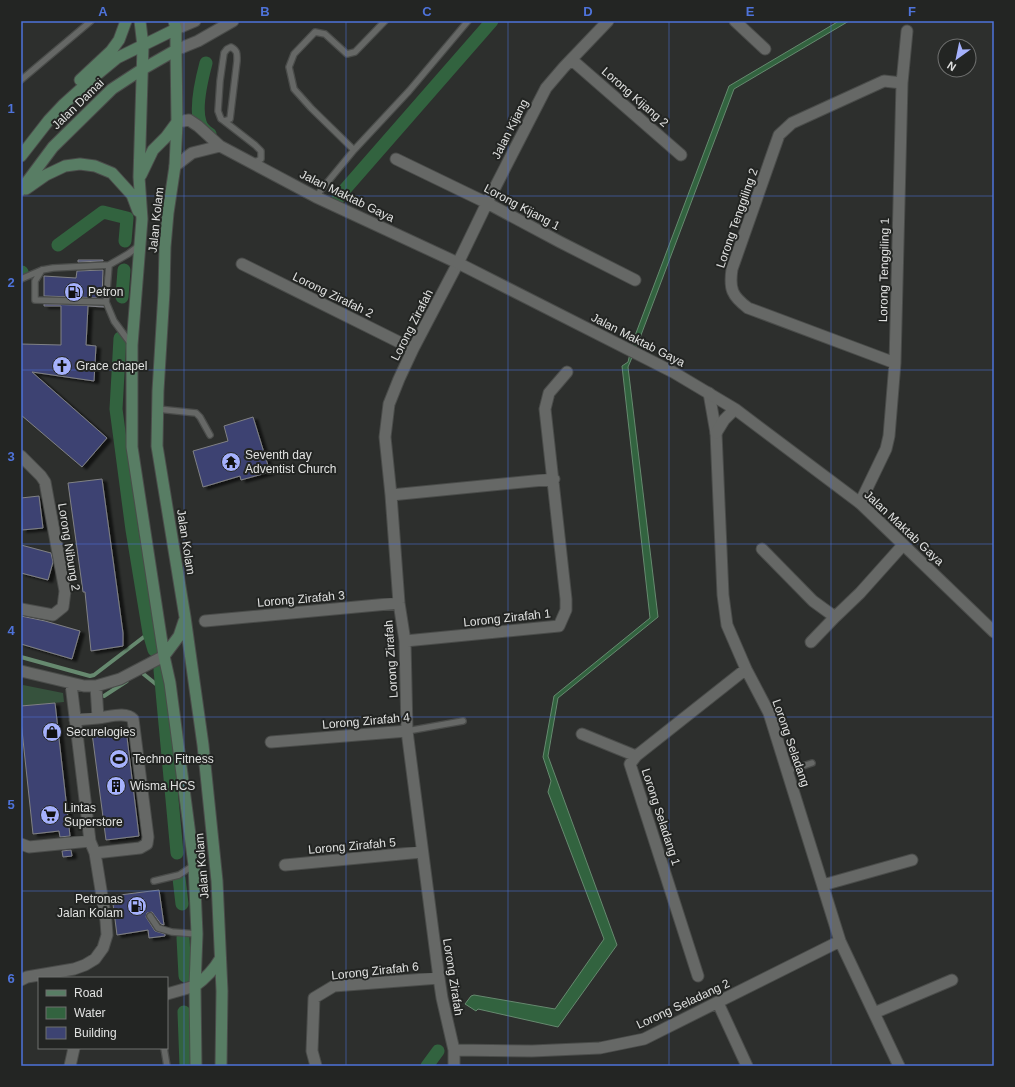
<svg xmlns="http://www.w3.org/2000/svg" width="1015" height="1087" font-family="Arial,sans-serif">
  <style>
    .green { fill: #36523d }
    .water { fill: #32633f; stroke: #66896f }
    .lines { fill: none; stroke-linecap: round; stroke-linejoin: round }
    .stream { stroke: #66896f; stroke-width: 4 }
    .canal { stroke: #32633f; stroke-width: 13 }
    .building { fill: #3d4372; stroke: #808184; filter: url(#shadow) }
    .service-casing { stroke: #4a4c4a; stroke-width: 8 }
    .minor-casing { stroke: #4a4c4a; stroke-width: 13 }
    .tertiary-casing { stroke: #4a4c4a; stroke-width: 13 }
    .secondary-casing { stroke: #4a4c4a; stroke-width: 13 }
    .service { stroke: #666866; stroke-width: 5.5 }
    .minor { stroke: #666866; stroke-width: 11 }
    .tertiary { stroke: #666866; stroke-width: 11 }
    .secondary { stroke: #587d64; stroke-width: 11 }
    .grid { fill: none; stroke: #4e73da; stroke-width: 1; stroke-opacity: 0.55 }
    .labels { text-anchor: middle; stroke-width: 4; stroke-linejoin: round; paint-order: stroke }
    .street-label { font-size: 12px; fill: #e0e1e0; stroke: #232523 }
    .poi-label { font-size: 12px; fill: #e0e1e0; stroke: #232523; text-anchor: start }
    .neatline { fill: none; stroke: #4e73da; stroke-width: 1.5 }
    .grid-label { font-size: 13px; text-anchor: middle; font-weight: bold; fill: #4e73da }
  </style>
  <defs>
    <filter id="shadow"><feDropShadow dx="4.5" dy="2.5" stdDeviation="1" flood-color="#0009"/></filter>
  </defs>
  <rect width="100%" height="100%" fill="#2d2f2d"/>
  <path class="green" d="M23 685 63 693 64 702 21 706Z"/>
  <path class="water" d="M839 21H849L734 89 638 343 628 367 658 617 558 698 548 756 617 945 558 1027 478 1009 476 1011 465 1004 471 996 474 995 555 1009 604 939 548 792 551 781 543 757 554 696 650 618 622 366 628 362 633 341 729 86Z"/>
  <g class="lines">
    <path class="stream" d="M21 657 90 676 94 675 149 633
      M139 673 141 672 162 689
      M104 696 127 681"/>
    <path class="canal" d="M206 63C202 78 195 107 200 122 201 127 206 132 210 134
      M337 200 340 195 492 21
      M58 245 103 212 127 218 125 241
      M21 272H22
      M122 297 124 270
      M120 338 116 409 132 530 149 633 154 650
      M160 670 177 853
      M179 878 182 904
      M183 938 185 976
      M184 1012 186 1066
      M427 1066 438 1051"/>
  </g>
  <path class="building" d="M78 260H103V261L78 262Z
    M103 270 102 298 44 296V276L76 278 77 271Z
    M44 304 103 306 104 307 88 306 86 345 96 346 94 381 32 372 107 438 82 467 21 415V344L61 345V306H44Z
    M253 417 270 472 241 480 240 476 203 487 193 451 228 441 224 426Z
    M102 479 123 633V646L91 651 85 592H83L68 483Z
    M39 496 43 528 22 530 21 498Z
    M21 545 51 553 53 562 48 580 21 573Z
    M21 616 45 621 80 631 72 659 21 644Z
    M55 703 70 836 60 837 59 831 33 834 21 721V706Z
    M126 729 139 836 106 840 92 733Z
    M71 850 72 856 63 857 62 851Z
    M159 890 164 925 161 924 152 912 147 913 146 917 155 931 165 934V936L149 938 148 930 117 935 112 896Z"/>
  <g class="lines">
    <g class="service-casing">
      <path id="service" d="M231 47C238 51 237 54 237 61L230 119 224 121 221 119 218 111 220 81 224 53 227 49Z
        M21 80 91 21
        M224 121 255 145 261 151V159L253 163
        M354 150 311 108 294 89 289 67 294 54 315 32 325 34 347 54 355 52 385 21
        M316 197 321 190 354 150 409 91 468 21
        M109 265 128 254 140 245
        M42 270 35 281V300L106 302 114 321 131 344
        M21 279 42 270 53 268 109 265 106 302
        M158 409 196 413 200 417 210 435
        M407 731 463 721
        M787 771 812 763
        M154 881 179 875 194 865
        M150 916 158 928 172 932 197 934
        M164 1048 167 1066"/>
    </g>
    <g class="minor-casing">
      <path id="minor" d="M735 21 765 49
        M176 29 195 21
        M176 50 198 41 233 21
        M572 60 681 155
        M396 159 487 203 560 242 635 280
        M242 264 413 349
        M895 363 748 308C732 296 729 289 732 269L779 135 792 123 884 81 902 83
        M709 393 716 433 723 595 727 625 746 669 769 713 840 941 899 1066
        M21 456 41 476 45 482 65 591 63 607 53 615 21 609
        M391 495 554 479
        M860 503 886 449 889 436 895 363 902 83 907 31
        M762 549 813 601 835 617 860 593 903 545
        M205 621 399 603
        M405 641 559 626 566 610V599L545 409 549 393 567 372
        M811 642 835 617
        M21 671 84 686H96L120 679 164 656
        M75 720 98 718
        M582 734 636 756
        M271 742 407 731
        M21 844 29 847 90 841
        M95 853 140 848 147 844 148 837 133 719C126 711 109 717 98 718L96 686
        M285 865 422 852
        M823 885 912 860
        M698 976 630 764 636 756 746 669
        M21 980 27 977 74 969 85 965 95 959 103 948 107 935 106 921 95 853 90 841 71 684
        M167 994 195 986
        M718 1003 747 1066
        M874 1013 952 980
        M454 1050 532 1051 600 1048 644 1039 840 941
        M70 1066 74 1048
        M316 1066 312 1051 314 998 334 986 439 978
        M454 1066V1050L442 998 439 978 407 731 405 641 399 603 391 495 385 437 389 404 399 379 413 349 458 263 487 203 546 88 564 67 608 21"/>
    </g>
    <g class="tertiary-casing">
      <path id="tertiary" d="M177 122 189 120 198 126 220 146 316 197 458 263 673 372 735 409 860 503 994 632
        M175 166 192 153 220 146
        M716 433 724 420 735 409"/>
    </g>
    <g class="secondary-casing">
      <path id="secondary" d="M140 21 143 46 139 177 142 219 132 345V447L164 656 170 683 194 865 197 934 195 986 196 1066
        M174 21 176 29V50L177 122 175 166 168 213 165 247 164 292 158 391 157 446 185 617 203 745 217 881 222 991 221 1066
        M80 80 111 51 119 40 126 21
        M21 156 49 120 64 104 94 77 117 58 176 29
        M141 175 153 150 166 137 177 122
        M26 189 46 175 65 166 80 164 95 166 112 173 132 195 138 211
        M21 190 53 147 112 89 141 70 176 50
        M164 656 179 636 184 621
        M195 986C206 978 213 971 220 959"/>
    </g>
    <use href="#service" class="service"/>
    <use href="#minor" class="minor"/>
    <use href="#tertiary" class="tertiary"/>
    <use href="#secondary" class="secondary"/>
  </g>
  <path class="grid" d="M184 21V1066M346 21V1066M508 21V1066M669 21V1066M831 21V1066M21 196H994M21 370H994M21 544H994M21 717H994M21 891H994"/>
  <defs>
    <g id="fuel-disc" transform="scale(1)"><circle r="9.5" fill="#a5b1fc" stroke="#232523"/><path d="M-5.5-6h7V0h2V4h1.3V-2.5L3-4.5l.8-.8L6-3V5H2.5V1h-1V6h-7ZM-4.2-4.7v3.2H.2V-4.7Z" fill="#111"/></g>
    <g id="church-disc" transform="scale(1)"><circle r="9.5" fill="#a5b1fc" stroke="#232523"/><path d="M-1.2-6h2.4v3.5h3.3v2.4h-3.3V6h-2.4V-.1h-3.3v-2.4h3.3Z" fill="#111"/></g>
    <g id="temple-disc" transform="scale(1)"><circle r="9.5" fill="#a5b1fc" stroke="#232523"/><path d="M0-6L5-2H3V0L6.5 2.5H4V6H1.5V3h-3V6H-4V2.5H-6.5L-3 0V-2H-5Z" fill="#111"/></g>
    <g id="shop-disc" transform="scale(1)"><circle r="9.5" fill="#a5b1fc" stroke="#232523"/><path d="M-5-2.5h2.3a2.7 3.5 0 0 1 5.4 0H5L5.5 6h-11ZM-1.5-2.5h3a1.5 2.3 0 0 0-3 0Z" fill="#111"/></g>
    <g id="stadium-disc" transform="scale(1)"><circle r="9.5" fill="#a5b1fc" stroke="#232523"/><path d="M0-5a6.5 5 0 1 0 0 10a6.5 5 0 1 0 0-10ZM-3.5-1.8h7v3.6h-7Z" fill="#111"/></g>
    <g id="building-disc" transform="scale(1)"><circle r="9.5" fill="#a5b1fc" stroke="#232523"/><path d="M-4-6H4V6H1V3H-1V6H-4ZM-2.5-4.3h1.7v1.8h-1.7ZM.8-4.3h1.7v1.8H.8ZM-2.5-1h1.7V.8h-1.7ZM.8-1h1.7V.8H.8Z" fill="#111"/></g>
    <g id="supermarket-disc" transform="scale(1)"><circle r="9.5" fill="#a5b1fc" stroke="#232523"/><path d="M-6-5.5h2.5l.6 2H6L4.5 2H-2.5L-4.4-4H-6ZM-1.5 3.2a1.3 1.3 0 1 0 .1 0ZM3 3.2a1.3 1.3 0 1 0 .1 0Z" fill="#111"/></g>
  </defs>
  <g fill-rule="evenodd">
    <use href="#fuel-disc" x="74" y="292"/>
    <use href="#church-disc" x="62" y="366"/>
    <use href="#temple-disc" x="231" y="462"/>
    <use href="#shop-disc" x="52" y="732"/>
    <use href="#stadium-disc" x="119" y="759"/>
    <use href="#building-disc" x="116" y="786"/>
    <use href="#supermarket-disc" x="50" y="815"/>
    <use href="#fuel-disc" x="137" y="906"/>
  </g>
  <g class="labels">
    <g class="street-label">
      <text transform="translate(635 97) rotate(41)" y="4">Lorong Kijang 2</text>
      <text transform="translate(78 104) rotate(-44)" y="4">Jalan Damai</text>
      <text transform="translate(510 129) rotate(-63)" y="4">Jalan Kijang</text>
      <text transform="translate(347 196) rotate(26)" y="4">Jalan Maktab Gaya</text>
      <text transform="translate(522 207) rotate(28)" y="4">Lorong Kijang 1</text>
      <text transform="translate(737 218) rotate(-71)" y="4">Lorong Tenggiling 2</text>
      <text transform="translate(156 220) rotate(-84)" y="4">Jalan Kolam</text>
      <text transform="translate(884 270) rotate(-89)" y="4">Lorong Tenggiling 1</text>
      <text transform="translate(333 295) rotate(26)" y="4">Lorong Zirafah 2</text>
      <text transform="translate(412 325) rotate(-63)" y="4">Lorong Zirafah</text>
      <text transform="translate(638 340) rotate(27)" y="4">Jalan Maktab Gaya</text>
      <text transform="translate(904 528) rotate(43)" y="4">Jalan Maktab Gaya</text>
      <text transform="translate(186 542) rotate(81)" y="4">Jalan Kolam</text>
      <text transform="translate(69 547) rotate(81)" y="4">Lorong Nibung 2</text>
      <text transform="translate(301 599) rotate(-5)" y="4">Lorong Zirafah 3</text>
      <text transform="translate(507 618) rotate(-6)" y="4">Lorong Zirafah 1</text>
      <text transform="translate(391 659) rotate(-94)" y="4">Lorong Zirafah</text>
      <text transform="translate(366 721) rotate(-5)" y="4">Lorong Zirafah 4</text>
      <text transform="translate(791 743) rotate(71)" y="4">Lorong Seladang</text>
      <text transform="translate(661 817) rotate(72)" y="4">Lorong Seladang 1</text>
      <text transform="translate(352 846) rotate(-5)" y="4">Lorong Zirafah 5</text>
      <text transform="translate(202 866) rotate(-95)" y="4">Jalan Kolam</text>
      <text transform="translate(375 971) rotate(-6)" y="4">Lorong Zirafah 6</text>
      <text transform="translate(453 977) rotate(81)" y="4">Lorong Zirafah</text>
      <text transform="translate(683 1004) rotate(-25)" y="4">Lorong Seladang 2</text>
    </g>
    <g class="poi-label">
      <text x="88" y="296">Petron</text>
      <text x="76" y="370">Grace chapel</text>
      <text x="245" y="459">Seventh day<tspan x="245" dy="14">Adventist Church</tspan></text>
      <text x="66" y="736">Securelogies</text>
      <text x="133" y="763">Techno Fitness</text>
      <text x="130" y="790">Wisma HCS</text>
      <text x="64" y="812">Lintas<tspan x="64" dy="14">Superstore</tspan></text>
      <text x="123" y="903" text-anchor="end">Petronas<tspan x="123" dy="14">Jalan Kolam</tspan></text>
    </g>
  </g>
  <rect width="1015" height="1087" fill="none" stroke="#232523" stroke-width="44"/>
  <rect x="38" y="977" width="130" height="72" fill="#232523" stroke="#6f706f"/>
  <rect x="46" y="990" width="20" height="6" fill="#587d64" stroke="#6f706f"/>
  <text x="74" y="997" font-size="12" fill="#e0e1e0">Road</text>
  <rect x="46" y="1007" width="20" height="12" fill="#32633f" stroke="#6f706f"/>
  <text x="74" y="1017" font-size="12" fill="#e0e1e0">Water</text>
  <rect x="46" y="1027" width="20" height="12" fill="#3d4372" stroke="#6f706f"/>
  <text x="74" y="1037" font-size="12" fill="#e0e1e0">Building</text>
  <g transform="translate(957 58) rotate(213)"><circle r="19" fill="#232523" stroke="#6f706f"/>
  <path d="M0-3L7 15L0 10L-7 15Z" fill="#a5b1fc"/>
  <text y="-6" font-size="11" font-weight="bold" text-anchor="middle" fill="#e0e1e0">N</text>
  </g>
  <rect x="22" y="22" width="971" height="1043" class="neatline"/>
  <g class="grid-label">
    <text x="103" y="16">A</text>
    <text x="265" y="16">B</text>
    <text x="427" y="16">C</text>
    <text x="588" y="16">D</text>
    <text x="750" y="16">E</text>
    <text x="912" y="16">F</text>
    <text x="11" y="113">1</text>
    <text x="11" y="287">2</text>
    <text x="11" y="461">3</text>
    <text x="11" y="635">4</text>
    <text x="11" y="809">5</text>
    <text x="11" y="983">6</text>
  </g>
</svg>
